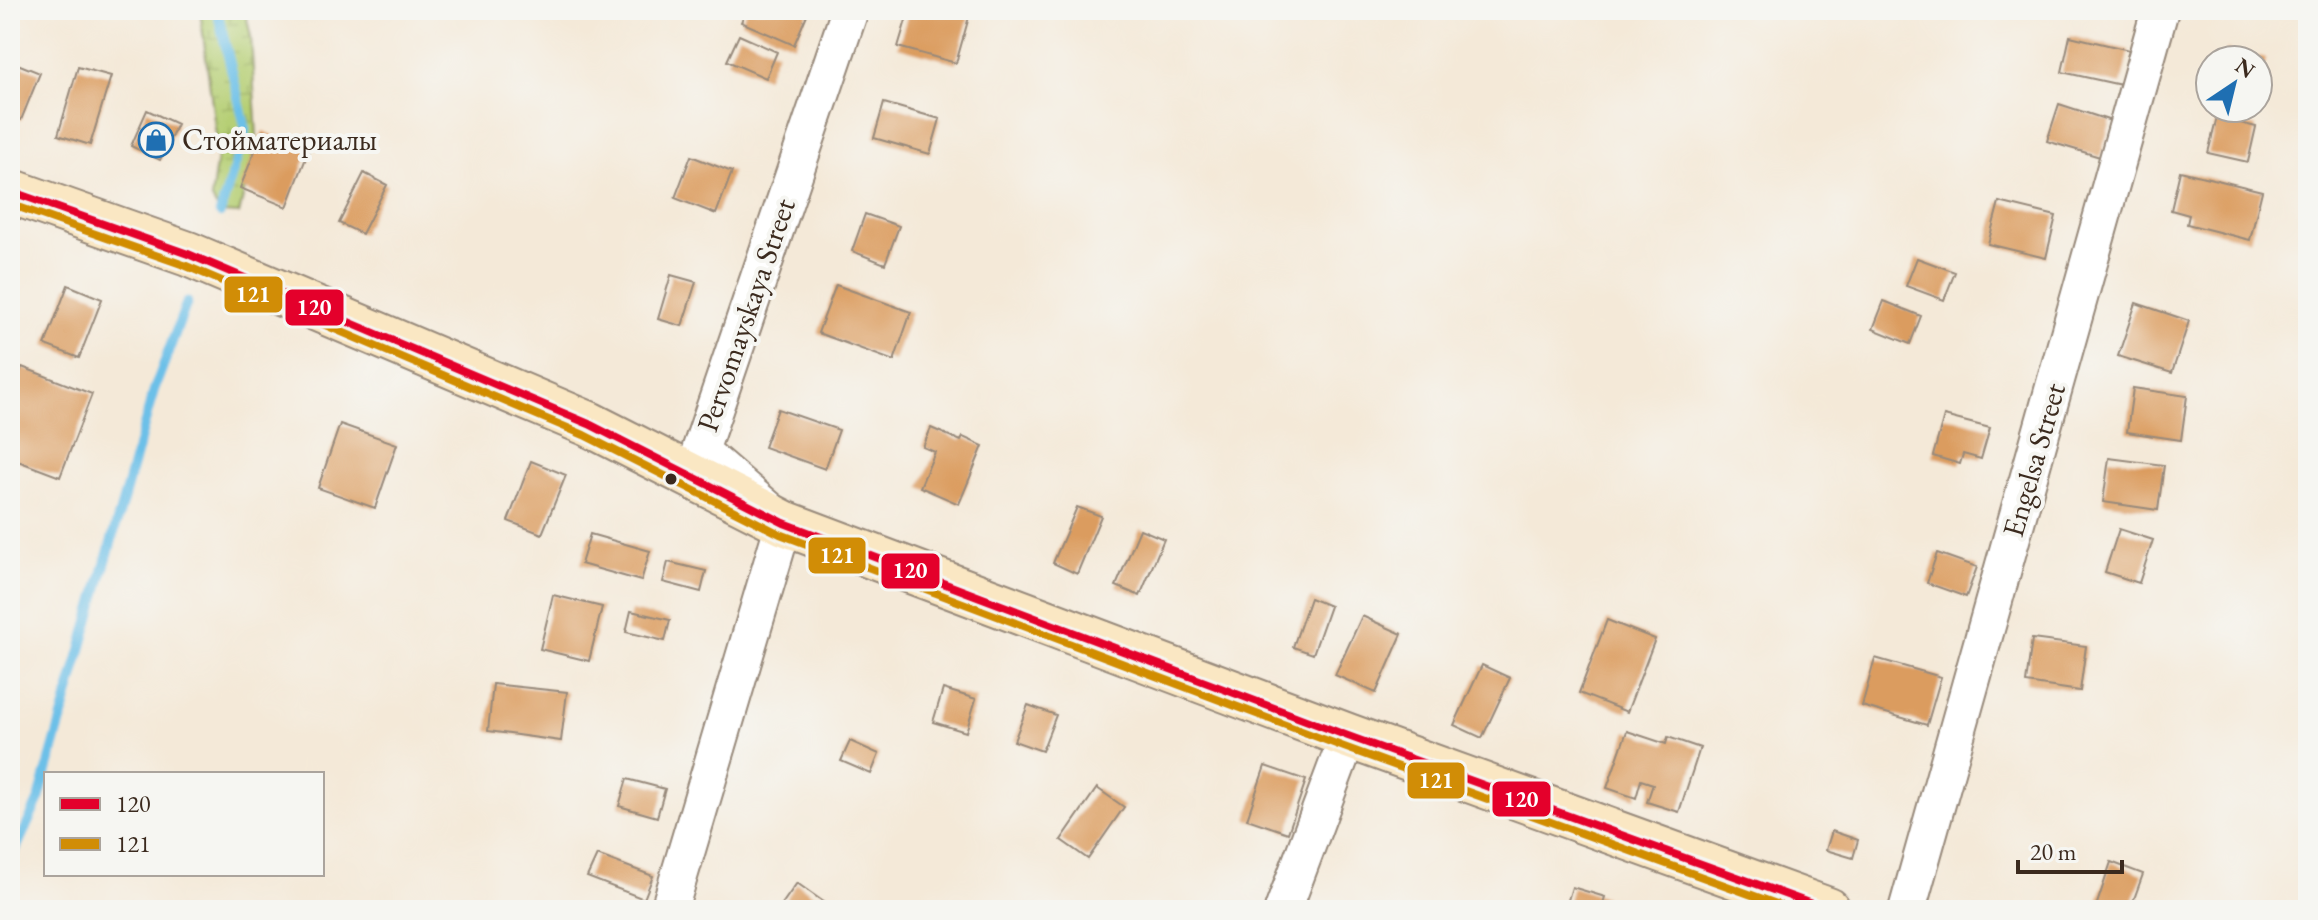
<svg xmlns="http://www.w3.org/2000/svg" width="2318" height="920" font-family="'EB Garamond',serif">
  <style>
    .wetland { fill: url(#wetland-marsh); stroke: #787c49; stroke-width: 2 }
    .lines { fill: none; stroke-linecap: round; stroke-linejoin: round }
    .stream { stroke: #6cc0e8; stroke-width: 10 }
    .building { fill: #db9c5e }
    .street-casing { stroke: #988a7b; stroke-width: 40 }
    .secondary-casing { stroke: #988a7b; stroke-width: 48 }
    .street { stroke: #fff; stroke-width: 36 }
    .secondary { stroke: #fae7c3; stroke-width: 44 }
    .bus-1-casing { stroke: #f6f6f2; stroke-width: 14 }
    .bus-2-casing { stroke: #f6f6f2; stroke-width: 14 }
    .bus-1 { stroke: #e4002b; stroke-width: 8 }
    .bus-2 { stroke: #d18d06; stroke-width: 8 }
    .bus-dot { fill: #3b2a1e; stroke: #f6f6f2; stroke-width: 3 }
    .labels { text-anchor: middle; stroke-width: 8; stroke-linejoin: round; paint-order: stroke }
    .poi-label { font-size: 30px; fill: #3b2a1e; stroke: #f6f6f2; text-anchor: start }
    .street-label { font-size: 30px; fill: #3b2a1e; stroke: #f6f6f2 }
    .line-badge { stroke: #f6f6f2; stroke-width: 3 }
    .badge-label { font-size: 22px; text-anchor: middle; font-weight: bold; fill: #fff }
  </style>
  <defs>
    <pattern id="wetland-marsh" width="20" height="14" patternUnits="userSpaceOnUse" patternTransform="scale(2)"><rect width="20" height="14" fill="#b6cf74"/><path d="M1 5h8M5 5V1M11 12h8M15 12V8" fill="none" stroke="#9db264"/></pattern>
  </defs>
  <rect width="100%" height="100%" fill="#f6f6f2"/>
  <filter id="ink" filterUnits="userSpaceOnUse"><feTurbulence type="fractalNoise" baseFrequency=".0125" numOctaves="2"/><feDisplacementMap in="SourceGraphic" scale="16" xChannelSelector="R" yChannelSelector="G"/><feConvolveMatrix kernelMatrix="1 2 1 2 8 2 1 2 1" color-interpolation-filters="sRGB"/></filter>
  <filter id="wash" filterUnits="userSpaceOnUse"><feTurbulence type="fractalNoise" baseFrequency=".006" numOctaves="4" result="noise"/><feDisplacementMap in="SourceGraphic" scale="32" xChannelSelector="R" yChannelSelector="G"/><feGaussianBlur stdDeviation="1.8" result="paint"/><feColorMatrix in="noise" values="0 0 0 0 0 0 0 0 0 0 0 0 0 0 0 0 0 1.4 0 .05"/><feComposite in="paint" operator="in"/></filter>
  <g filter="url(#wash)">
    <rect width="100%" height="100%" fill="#f4e9d8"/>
    <path class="wetland" d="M200 10H245L251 37 257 137 239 214 220 213 211 198 218 151Z"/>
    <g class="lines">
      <path class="stream" d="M217 10 246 130 220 213
        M10 862 39 799 154 390 187 302"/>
    </g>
    <g id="blocks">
      <path class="building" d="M746 10H809L794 45 741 22Z
        M909 10H942L969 17 956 63 898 47Z
        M739 35 777 52 766 78 727 61Z
        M2070 36 2129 50 2121 85 2062 72Z
        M2227 50 2266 59 2259 89 2258 60H2225Z
        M10 61 40 73 21 120 10 115Z
        M78 67 111 76 90 145 58 135Z
        M884 103 940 119 930 154 874 138Z
        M2059 104 2111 121 2100 157 2047 141Z
        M147 110 177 124 160 160 131 146Z
        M2217 117 2256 127 2248 162 2208 153Z
        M263 131 309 150 287 207 240 188Z
        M691 156 732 172 716 214 675 198Z
        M2180 171 2262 191 2250 240 2187 224 2189 215 2171 210Z
        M364 173 387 185 362 234 339 223Z
        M1999 202 2056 216 2046 258 1988 244Z
        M865 214 899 226 885 264 852 251Z
        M1917 258 1955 272 1944 300 1906 286Z
        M671 275 696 282 682 326 658 319Z
        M68 285 102 299 79 358 45 345Z
        M836 285 911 312 894 361 818 333Z
        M1884 301 1921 316 1910 344 1873 329Z
        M2136 303 2189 321 2172 373 2118 356Z
        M22 367 92 394 60 477 10 458V399Z
        M2133 388 2187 396 2181 440 2127 432Z
        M778 409 839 430 825 469 764 447Z
        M1944 416 1990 428 1981 459 1963 454 1960 464 1933 456Z
        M340 424 397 444 375 508 318 488Z
        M931 428 961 441 963 437 983 446 959 504 920 487 935 452 923 447Z
        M2109 458 2164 465 2158 510 2103 502Z
        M531 461 566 475 542 534 508 521Z
        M1077 507 1101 516 1077 574 1053 563Z
        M1140 529 1164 539 1140 596 1116 586Z
        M2119 529 2153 540 2139 583 2105 572Z
        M590 534 650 551 641 581 581 564Z
        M1937 553 1977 567 1966 597 1927 583Z
        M668 562 706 571 701 592 663 582Z
        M553 595 602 607 589 661 540 649Z
        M1310 598 1330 606 1313 654 1293 647Z
        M631 611 670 620 665 641 626 632Z
        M1362 616 1402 634 1376 693 1335 675Z
        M1607 620 1655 639 1627 712 1579 693Z
        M2032 639 2086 646 2080 691 2026 683Z
        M1875 658 1941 677 1927 725 1862 706Z
        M1482 665 1510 678 1482 738 1454 725Z
        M493 684 567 692 561 741 488 731Z
        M943 689 976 699 966 732 933 722Z
        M1028 705 1056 715 1042 751 1014 741Z
        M1627 731 1666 744 1668 737 1700 748 1679 812 1647 802 1653 784 1641 780 1636 798 1607 788Z
        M850 741 879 754 871 774 841 761Z
        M1265 766 1306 780 1288 833 1247 819Z
        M627 779 665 789 657 817 619 806Z
        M1097 788 1124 807 1088 859 1061 840Z
        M1832 831 1858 840 1853 858 1826 850Z
        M597 855 653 876 644 899 587 877Z
        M2111 862 2143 874 2130 910H2095Z
        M797 883 835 910H784L780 907Z
        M1572 887 1605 897 1601 910H1565Z"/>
    </g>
  </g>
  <g filter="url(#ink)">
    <use href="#blocks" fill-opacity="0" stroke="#988a7b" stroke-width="2"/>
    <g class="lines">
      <g class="street-casing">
        <path id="street" d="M669 910 784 523 700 451 850 10
          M1283 910 1348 736
          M1907 910 2160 10"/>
      </g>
      <g class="secondary-casing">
        <path id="secondary" d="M10 191 188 254 589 424 784 523 1348 736 1828 910"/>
      </g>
      <use href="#street" class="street"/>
      <use href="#secondary" class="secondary"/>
      <g class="bus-1-casing">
        <path id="bus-1" d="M10 191 188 254 589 424 784 523 1348 736 1828 910"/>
      </g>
      <g class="bus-2-casing">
        <path id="bus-2" d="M10 204 184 265 584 435 780 534 1344 747 1793 910"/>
      </g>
      <use href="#bus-1" class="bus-1"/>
      <use href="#bus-2" class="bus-2"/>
    </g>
  </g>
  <defs>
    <g id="shop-ring" transform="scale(1.8)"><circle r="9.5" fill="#f6f6f2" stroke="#1f6fb2" stroke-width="1.5"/><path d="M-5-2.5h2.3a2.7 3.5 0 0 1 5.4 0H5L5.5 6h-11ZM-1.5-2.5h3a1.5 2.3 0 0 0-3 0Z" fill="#1f6fb2"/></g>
  </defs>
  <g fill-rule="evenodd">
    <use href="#shop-ring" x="156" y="140"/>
  </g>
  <circle class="bus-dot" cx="671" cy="479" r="7"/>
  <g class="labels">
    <g class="poi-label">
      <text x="182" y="150">Стойматериалы</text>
    </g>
    <g class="street-label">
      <text transform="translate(746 315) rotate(-71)" y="10">Pervomayskaya Street</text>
      <text transform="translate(2034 460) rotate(-74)" y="10">Engelsa Street</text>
    </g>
  </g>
  <g class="line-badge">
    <rect x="223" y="275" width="61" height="39" rx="8" fill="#d18d06"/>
    <rect x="284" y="288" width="61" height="39" rx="8" fill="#e4002b"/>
    <rect x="807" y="536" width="60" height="39" rx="8" fill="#d18d06"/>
    <rect x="880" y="552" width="61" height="38" rx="8" fill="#e4002b"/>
    <rect x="1406" y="761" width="60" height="39" rx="8" fill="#d18d06"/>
    <rect x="1491" y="780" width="61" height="38" rx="8" fill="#e4002b"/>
  </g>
  <g class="badge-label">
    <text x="253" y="302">121</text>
    <text x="314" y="315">120</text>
    <text x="837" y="563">121</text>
    <text x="910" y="578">120</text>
    <text x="1436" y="788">121</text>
    <text x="1521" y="807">120</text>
  </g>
  <rect width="2318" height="920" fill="none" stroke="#f6f6f2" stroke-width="40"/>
  <rect x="44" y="772" width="280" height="104" fill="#f6f6f2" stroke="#aba49d" stroke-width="2"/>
  <rect x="60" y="798" width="40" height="12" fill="#e4002b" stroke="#aba49d" stroke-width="2"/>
  <text x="116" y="812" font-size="24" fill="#3b2a1e">120</text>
  <rect x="60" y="838" width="40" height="12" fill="#d18d06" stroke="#aba49d" stroke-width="2"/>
  <text x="116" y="852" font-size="24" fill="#3b2a1e">121</text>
  <g transform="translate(2234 84) rotate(35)"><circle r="38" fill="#f6f6f2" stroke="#aba49d" stroke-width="2"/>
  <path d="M0-6L14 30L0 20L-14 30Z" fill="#1f6fb2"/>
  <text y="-12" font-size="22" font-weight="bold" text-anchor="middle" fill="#3b2a1e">N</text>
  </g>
  <path d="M2018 860v12h104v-12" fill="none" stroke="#3b2a1e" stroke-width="4"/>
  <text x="2030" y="860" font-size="24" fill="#3b2a1e" stroke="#f6f6f2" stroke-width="6" paint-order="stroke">20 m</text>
</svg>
